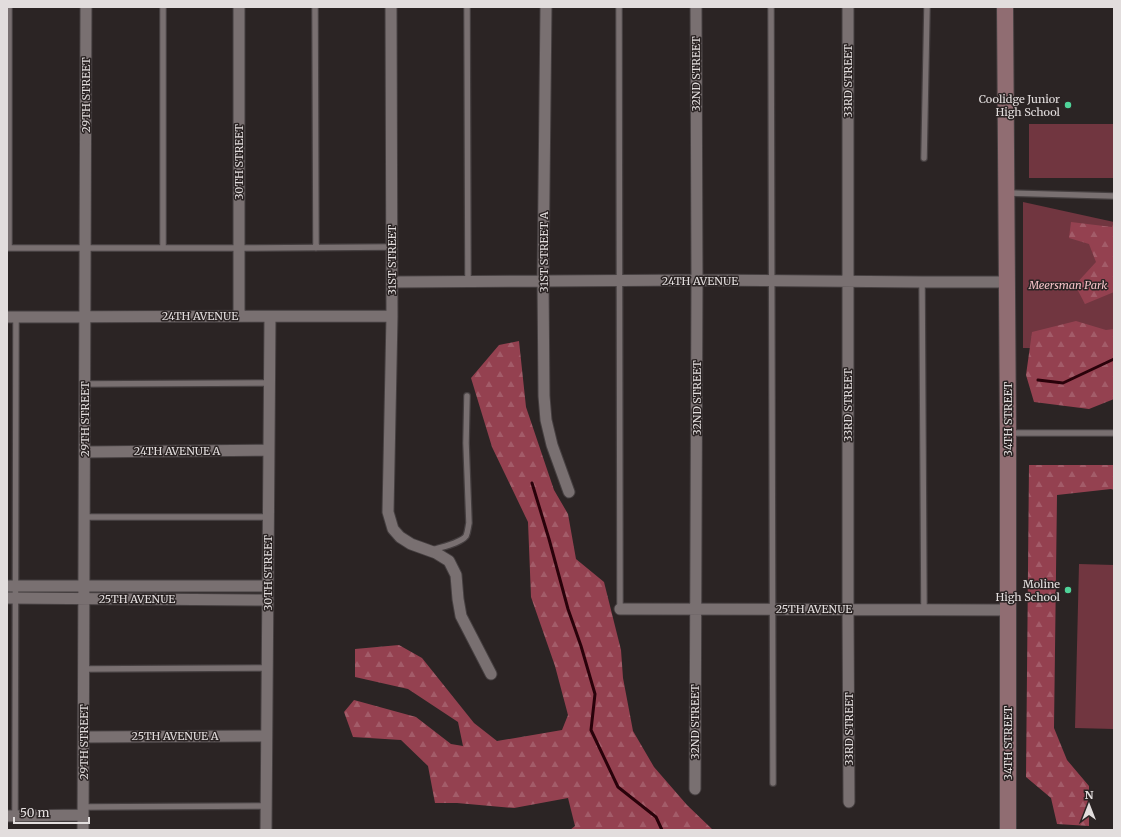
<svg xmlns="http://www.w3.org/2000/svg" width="1121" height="837" font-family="Merriweather,serif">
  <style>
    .green { fill: #713640 }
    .forest { fill: url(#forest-firs) }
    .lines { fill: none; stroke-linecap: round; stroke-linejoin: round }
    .stream { stroke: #29020a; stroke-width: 3 }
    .lane-casing { stroke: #453f40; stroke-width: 8 }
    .street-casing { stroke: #453f40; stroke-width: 13 }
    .secondary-casing { stroke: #453f40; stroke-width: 18 }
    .lane { stroke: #797071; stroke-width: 5.5 }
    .street { stroke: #797071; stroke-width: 11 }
    .secondary { stroke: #906d72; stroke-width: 16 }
    .poi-dot { fill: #4fd399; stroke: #2b2424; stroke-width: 1.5 }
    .labels { text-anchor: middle; stroke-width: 3; stroke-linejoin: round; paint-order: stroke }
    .street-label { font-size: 11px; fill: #e2dddd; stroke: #2b2424 }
    .poi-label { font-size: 11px; fill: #e2dddd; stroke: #2b2424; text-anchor: end }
    .park-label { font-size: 11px; font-style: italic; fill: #f4c2c7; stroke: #2b2424 }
  </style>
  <defs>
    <pattern id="forest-firs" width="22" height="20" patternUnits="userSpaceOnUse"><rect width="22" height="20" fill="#944150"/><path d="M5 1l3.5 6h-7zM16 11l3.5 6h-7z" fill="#a35c69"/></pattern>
  </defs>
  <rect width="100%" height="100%" fill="#2b2424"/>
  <path class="green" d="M1029 124H1114V178H1029Z
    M1023 202 1114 222V349L1023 348Z
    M1079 564 1114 565V729L1075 728Z"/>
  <path class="forest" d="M1071 222 1112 227 1114 222V292L1085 304 1075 285 1096 262 1089 244 1069 238Z
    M1076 321 1106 330 1114 329V399L1089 409 1034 402 1026 375 1032 332Z
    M519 341 526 407 554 490 568 514 576 559 604 582 621 650 623 678 633 731 654 767 687 805 713 830H570L575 826 568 798 514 808 457 803H435L428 766 401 740 353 737 344 712 354 700 416 717 451 744 463 746 458 722 408 689 355 677V649L399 645 422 658 474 723 497 741 562 730 568 715 555 666 531 597 528 522 492 447 471 378 499 345Z
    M1029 465H1114V490L1111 489 1057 495 1054 728 1067 760 1089 786V826L1057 824 1051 798 1026 777Z"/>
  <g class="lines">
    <path class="stream" d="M1038 380 1063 383 1114 359
      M532 483 549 539 568 609 581 646 595 694 591 730 618 787 656 817 662 830"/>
    <g class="lane-casing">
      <path id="lane" d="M163 7V248
        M315 7 316 248
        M467 7 468 282
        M619 7 620 609
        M771 7 773 783
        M924 158 927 7
        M1008 193 1114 196
        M7 248H239L391 247
        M9 248V7
        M922 282 924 610
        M85 384 270 383
        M1008 433H1114
        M84 517H268
        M433 550C441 547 461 543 466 536 468 532 468 527 469 523L466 443 467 396
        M84 669 268 668
        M83 807 266 806
        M15 816 16 317"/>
    </g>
    <g class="street-casing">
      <path id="street" d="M391 7 392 316 388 512 393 529 400 537 411 544 436 553 449 561 456 575 458 599 461 616 491 674
        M546 7 543 281 544 396 546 420 552 445 569 492
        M848 7V610L849 802
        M392 282 697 280 922 282H1007
        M239 316V7
        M7 317 392 316
        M85 452 269 450
        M7 586H268
        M7 598 268 600
        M620 609 1008 610
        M84 737 266 736
        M695 789 697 280 696 7
        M7 816 83 815
        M83 830 86 7
        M266 830 270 317"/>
    </g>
    <g class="secondary-casing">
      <path id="secondary" d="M1005 7 1008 433V830"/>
    </g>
    <use href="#lane" class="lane"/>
    <use href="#street" class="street"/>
    <use href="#secondary" class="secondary"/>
  </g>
  <g class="poi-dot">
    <circle cx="1068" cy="105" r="4"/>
    <circle cx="1068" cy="590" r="4"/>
  </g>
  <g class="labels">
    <g class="street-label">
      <text transform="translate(696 74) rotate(-90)" y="4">32ND STREET</text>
      <text transform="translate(848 81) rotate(-90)" y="4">33RD STREET</text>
      <text transform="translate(86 95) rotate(-90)" y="4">29TH STREET</text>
      <text transform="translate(239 162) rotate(-90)" y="4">30TH STREET</text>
      <text transform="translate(544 252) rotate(-90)" y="4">31ST STREET A</text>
      <text transform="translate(392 260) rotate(-90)" y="4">31ST STREET</text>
      <text x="700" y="285">24TH AVENUE</text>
      <text x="200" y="320">24TH AVENUE</text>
      <text transform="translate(697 398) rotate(-90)" y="4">32ND STREET</text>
      <text transform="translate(848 405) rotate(-90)" y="4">33RD STREET</text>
      <text transform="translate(85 419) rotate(-90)" y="4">29TH STREET</text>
      <text transform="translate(1008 419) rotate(-90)" y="4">34TH STREET</text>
      <text x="177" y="455">24TH AVENUE A</text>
      <text transform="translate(268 573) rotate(-90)" y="4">30TH STREET</text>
      <text x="137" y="603">25TH AVENUE</text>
      <text x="814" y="613">25TH AVENUE</text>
      <text transform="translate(695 722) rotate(-90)" y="4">32ND STREET</text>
      <text transform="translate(849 729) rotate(-90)" y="4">33RD STREET</text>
      <text x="175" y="740">25TH AVENUE A</text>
      <text transform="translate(84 742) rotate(-90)" y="4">29TH STREET</text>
      <text transform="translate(1008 743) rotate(-90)" y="4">34TH STREET</text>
    </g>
    <g class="poi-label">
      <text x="1060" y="103">Coolidge Junior<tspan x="1060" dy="13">High School</tspan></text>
      <text x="1060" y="588">Moline<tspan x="1060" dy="13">High School</tspan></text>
    </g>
    <g class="park-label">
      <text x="1068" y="289">Meersman Park</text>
    </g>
  </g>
  <rect width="1121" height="837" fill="none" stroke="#e2dddd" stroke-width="16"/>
  <g transform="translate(1089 805)" stroke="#2b2424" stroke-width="3" paint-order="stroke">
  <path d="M0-3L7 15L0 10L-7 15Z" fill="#e2dddd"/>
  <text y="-6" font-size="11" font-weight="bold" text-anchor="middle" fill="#e2dddd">N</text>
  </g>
  <path d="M14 817v6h75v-6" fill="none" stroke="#e2dddd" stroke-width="2"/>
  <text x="20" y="817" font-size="12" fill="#e2dddd" stroke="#2b2424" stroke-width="3" paint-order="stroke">50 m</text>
</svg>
